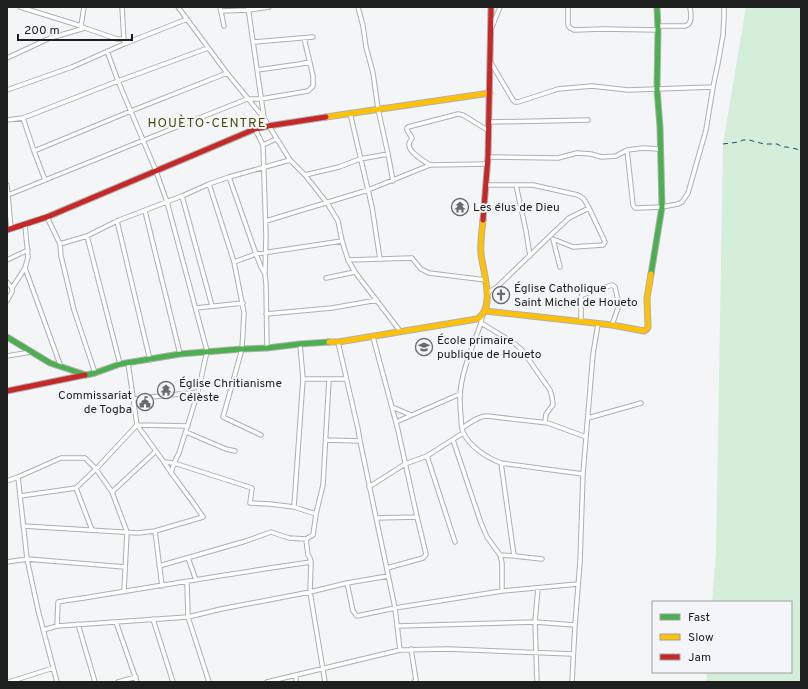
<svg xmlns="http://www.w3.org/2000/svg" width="808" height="689" font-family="Overpass,sans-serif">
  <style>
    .green { fill: #d5eed9 }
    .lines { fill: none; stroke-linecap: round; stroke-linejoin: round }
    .ferry { stroke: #104d83; stroke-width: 1; stroke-dasharray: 5 4; stroke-linecap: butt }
    .street-casing { stroke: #aeafb1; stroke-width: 5.5 }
    .fast-casing { stroke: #aeafb1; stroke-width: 7 }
    .slow-casing { stroke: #aeafb1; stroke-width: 7 }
    .jam-casing { stroke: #aeafb1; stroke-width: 7 }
    .street { stroke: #fdfefe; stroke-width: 3.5 }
    .fast { stroke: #4caf50; stroke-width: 5 }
    .slow { stroke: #ffc107; stroke-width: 5 }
    .jam { stroke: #c62828; stroke-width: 5 }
    .labels { text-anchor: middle; stroke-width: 4; stroke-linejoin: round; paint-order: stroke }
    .poi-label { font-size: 12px; fill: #1e1f1f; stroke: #f3f5f8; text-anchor: start }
    .neighbourhood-label { font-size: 13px; letter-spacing: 1px; fill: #4a4b0c; stroke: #f3f5f8 }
  </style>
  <rect width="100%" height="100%" fill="#f4f5f7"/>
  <path class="green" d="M746 7H801V682H706L707 672H791V602H712L716 552 723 144Z"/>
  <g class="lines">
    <path class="ferry" d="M723 144 739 142 743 140H749L764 144H777L783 147H787L801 150"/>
    <g class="street-casing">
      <path id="street" d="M20 7 81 26 85 28 117 39H123
        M122 7 124 41
        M178 7 227 73 263 117
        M220 7 224 26
        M248 7 264 118 290 160 305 175 327 203 338 221 342 241 348 260 355 272 400 331
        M358 7 363 26 366 47 373 73 378 109 388 154 393 181
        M568 7V25L570 28 574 30 603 29 658 30
        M221 11 249 10 269 7
        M81 26 84 7
        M658 26H685C693 24 691 14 690 7
        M492 27 500 7
        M253 42 313 37
        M107 51 118 81 156 171 167 202 207 351 198 392 179 453 174 463 171 473
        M7 58 50 38 85 28
        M491 63 513 100 515 102H518L558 89 592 86 628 90 713 87
        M257 70 300 64 310 62
        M7 90 72 67 124 44 187 19
        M350 113 372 207 380 259
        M23 118 34 151 45 180
        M7 120 23 118 118 81 208 48
        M490 122 588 120
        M255 129 263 145 266 236 265 272
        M263 145 276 139
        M627 150 633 205 635 208H638L662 207 678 204 682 202 688 193 706 130 713 87 718 63 723 35 724 17V7
        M34 151 131 111 227 73
        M488 157 558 158 577 153 591 154 602 157 616 156 627 150 643 148 660 149
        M430 165C424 161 408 152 409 144 409 142 411 140 412 138L407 130V128L408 127 458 114 463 115 489 131
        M305 175 339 167 360 159 388 154
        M229 177 256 254 261 267 265 274 266 284 267 348
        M209 184 234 262 244 313 242 349 223 417 261 435
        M7 185 8 195 144 140 247 99H261L308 91 313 86V76L304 38
        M485 185H533L578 195 584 199 589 208 605 242 603 245 573 247 553 239
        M516 185 526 231 530 256
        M8 195 11 229
        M182 196 212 306
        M145 211 180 354
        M47 217 60 244 61 256 74 310 95 373
        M117 221 150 360
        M266 221 368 190 430 165 487 164
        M87 236 120 364
        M553 239 560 267
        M60 244 87 236 117 221 182 196 209 184 229 177 290 160
        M7 260 28 250
        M348 260 412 258 421 269 429 273 486 280
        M234 262 256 254 342 241
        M25 268 61 367
        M326 278 355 272
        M7 282 12 288V292L7 301
        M12 288 25 268 28 257 25 225
        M487 293 497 287 552 234 569 218 589 208
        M196 308 243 303
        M266 314 332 308 377 300
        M482 317 481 323C473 346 460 374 460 398 460 404 460 410 461 416 461 421 461 427 463 432 469 446 487 458 501 463L583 474
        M581 322V297L582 295 612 285 615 287 619 305 612 325
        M481 323 514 343 522 350 550 390 552 397 553 405 546 414 545 422
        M373 337 398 430 417 517 426 554 425 556 423 558 387 568
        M338 342 358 429 360 441 395 608 400 650
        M7 356 31 352
        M128 363 137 425 164 462 174 463 252 488 250 503 270 504 294 507 316 514 323 485 329 379
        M303 379H346
        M133 399 198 392
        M392 407 411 415
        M588 418 641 403
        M396 422 460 394
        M462 428C470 423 478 416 487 416L548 423 586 437
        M186 432 226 449 235 451
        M326 440 360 441
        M453 440 481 523 487 537 500 555 502 563V591
        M427 456 455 542
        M501 463 514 556
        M18 477 27 559 38 610 57 682
        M7 481 18 477 61 458H85L96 469 112 492 127 532 124 591
        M369 487 405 464 427 456 463 433
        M76 488 92 530
        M112 492 156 451
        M20 496 76 488 96 469 137 425 188 426
        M294 507 303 379 300 344
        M376 518 417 517
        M23 526 138 533 155 531 203 517C191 498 176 481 164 462
        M155 531 162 586
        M306 539 313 535 316 514
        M500 555 514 556 542 559
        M188 558 196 580
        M7 562 27 559 125 567
        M159 566 246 541 271 532 289 538 306 539 308 555 310 558 311 562 310 592 325 682
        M187 582 188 617 209 682
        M347 583 353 611 357 616 395 608 502 591 578 584
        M153 619 173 682
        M116 622 137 682
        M78 624 95 682
        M57 626 58 602C142 589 226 574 311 562
        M398 626 535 622 575 625
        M43 630 57 626 188 617 221 609 310 592 347 583 388 576
        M411 649 416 680 414 682
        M9 682 53 668
        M118 682 136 677
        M267 682 400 650 448 649 573 654
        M296 682V675
        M537 682 535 622 538 588
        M572 682 575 625 580 562 583 474 586 437 593 354 598 324"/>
    </g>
    <g class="fast-casing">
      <path id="fast" d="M651 274 662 207 660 127 657 89 658 30 657 7
        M7 337 50 363 86 375 95 373 120 364 180 354 242 349 267 348 300 344 329 342"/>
    </g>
    <g class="slow-casing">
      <path id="slow" d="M326 117 490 93
        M485 311 612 325 644 331 647 329 648 327 647 298 651 274
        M329 342H338L477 319C496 309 483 271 481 254 480 243 482 231 483 220"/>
    </g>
    <g class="jam-casing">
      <path id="jam" d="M483 220 488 157 491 7
        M7 230 47 217 255 129 268 126 326 117
        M7 391 85 375"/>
    </g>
    <use href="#street" class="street"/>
    <use href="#fast" class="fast"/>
    <use href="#slow" class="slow"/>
    <use href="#jam" class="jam"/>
  </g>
  <defs>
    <g id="temple-ring" transform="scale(0.9)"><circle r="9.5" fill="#f3f5f8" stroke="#696a6b" stroke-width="1.5"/><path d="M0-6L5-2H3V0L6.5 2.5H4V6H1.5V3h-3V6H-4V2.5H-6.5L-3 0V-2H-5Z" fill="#696a6b"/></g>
    <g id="church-ring" transform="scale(0.9)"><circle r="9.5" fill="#f3f5f8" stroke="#696a6b" stroke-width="1.5"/><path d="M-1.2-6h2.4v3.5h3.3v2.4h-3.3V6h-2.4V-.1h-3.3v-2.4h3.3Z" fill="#696a6b"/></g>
    <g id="school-ring" transform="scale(0.9)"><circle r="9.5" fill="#f3f5f8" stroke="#696a6b" stroke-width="1.5"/><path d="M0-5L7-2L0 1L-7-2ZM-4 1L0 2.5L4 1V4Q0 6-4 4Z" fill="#696a6b"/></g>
    <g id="civic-ring" transform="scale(0.9)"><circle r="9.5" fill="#f3f5f8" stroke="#696a6b" stroke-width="1.5"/><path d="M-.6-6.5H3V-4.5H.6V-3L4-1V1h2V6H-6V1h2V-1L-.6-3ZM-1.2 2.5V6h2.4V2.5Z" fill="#696a6b"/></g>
  </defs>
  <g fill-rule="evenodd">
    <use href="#temple-ring" x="460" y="207"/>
    <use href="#church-ring" x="501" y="295"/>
    <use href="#school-ring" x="424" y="347"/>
    <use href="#temple-ring" x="166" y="390"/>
    <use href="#civic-ring" x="145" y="402"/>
  </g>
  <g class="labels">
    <g class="poi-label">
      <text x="473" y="211">Les élus de Dieu</text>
      <text x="514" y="292">Église Catholique<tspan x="514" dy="14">Saint Michel de Houeto</tspan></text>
      <text x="437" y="344">École primaire<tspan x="437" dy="14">publique de Houeto</tspan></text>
      <text x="179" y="387">Église Chritianisme<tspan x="179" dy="14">Célèste</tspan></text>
      <text x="132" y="399" text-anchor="end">Commissariat<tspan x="132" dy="14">de Togba</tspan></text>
    </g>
    <g class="neighbourhood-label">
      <text x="207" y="127">HOUÈTO-CENTRE</text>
    </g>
  </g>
  <rect width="808" height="689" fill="none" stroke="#1e1f1f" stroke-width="16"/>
  <rect x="652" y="601" width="140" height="72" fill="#f3f5f8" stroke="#9e9fa1"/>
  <rect x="660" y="614" width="20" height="6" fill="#4caf50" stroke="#9e9fa1"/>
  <text x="688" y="621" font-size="12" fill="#1e1f1f">Fast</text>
  <rect x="660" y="634" width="20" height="6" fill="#ffc107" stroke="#9e9fa1"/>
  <text x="688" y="641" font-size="12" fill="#1e1f1f">Slow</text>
  <rect x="660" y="654" width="20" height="6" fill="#c62828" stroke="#9e9fa1"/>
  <text x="688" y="661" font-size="12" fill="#1e1f1f">Jam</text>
  <path d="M18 34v6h114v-6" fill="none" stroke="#1e1f1f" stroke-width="2"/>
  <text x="24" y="34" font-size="12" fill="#1e1f1f" stroke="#f3f5f8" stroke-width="3" paint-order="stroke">200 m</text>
</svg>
